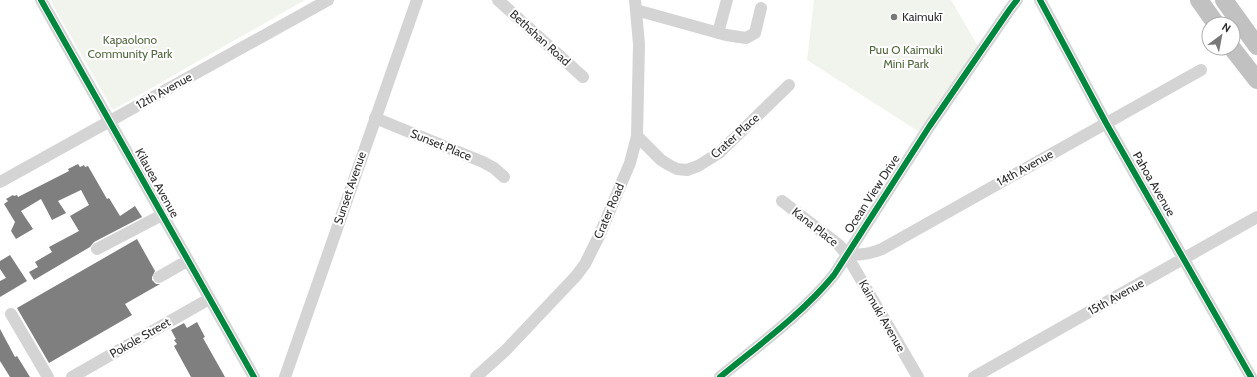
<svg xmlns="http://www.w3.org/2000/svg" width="1257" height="377" font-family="Cabin,sans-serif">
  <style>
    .green { fill: #f1f4ec }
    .building { fill: #7f7f7f }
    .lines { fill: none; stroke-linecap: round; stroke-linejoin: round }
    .minor { stroke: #d4d4d4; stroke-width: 12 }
    .highway { stroke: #c1c1c1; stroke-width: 18 }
    .cycleway-casing { stroke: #fff; stroke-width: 8 }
    .cycleway { stroke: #00873e; stroke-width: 6 }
    .poi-dot { fill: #787878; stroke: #fff; stroke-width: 1.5 }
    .labels { text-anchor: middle; stroke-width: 4; stroke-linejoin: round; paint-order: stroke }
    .poi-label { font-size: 12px; fill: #2f2f2f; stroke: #fff; text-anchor: start }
    .street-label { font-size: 12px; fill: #2f2f2f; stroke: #fff }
    .park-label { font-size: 12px; fill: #51683e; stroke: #fff }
  </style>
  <rect width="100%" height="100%" fill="#fff"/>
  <path class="green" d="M50 0H305L113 110Z
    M814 0H951L979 48 921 133 807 60Z"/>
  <path class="building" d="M78 164 80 167 84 165 85 167 88 166 107 199 109 198 120 216 135 206 142 217 94 242 90 247 34 280 29 272 38 267 35 262 52 252 49 247 79 231 70 216 89 205 81 190 58 201 66 213 52 220 41 199 21 211 33 229 16 239 11 231 15 222 4 204 8 201 6 199 13 195 14 196 17 195 18 197 69 171 68 169Z
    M137 239 155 271 152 277V280L156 284H160L125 304 132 315 49 363 17 308Z
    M10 255 27 281 0 297V281L6 278 0 269V261Z
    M197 322 205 337 203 338 225 377H191L174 346 177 344 174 340 176 339 171 330 184 323 187 328Z
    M0 329 15 357 17 356 30 377H10L0 361Z"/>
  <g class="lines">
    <path class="minor" d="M41 0 254 377
      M498 0 583 77
      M1040 0 1106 123 1251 377
      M636 10 726 35 746 38 755 33 761 8
      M718 33 727 0
      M375 118 483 162 494 168 504 177
      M637 136 661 160 669 165 677 169 687 170 698 166 719 153 789 85
      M0 182 328 0
      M782 201 839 245 846 254 918 377
      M97 249 162 215
      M846 254C860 256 870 254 882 249L1201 70
      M159 277 187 261
      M11 314 48 377
      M72 377 209 299
      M285 377 417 0
      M476 377 506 350 576 276 585 264 599 236 630 163 637 136 639 44 635 0
      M720 377C759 345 802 314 834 275L929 127 1010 9 1017 0
      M974 377 1257 217"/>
    <path class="highway" d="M1199 0 1216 24
      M1224 0 1257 46
      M1232 48 1257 80"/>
    <g class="cycleway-casing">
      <path id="cycleway" d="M41 0 254 377
        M1040 0 1106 123 1251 377
        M720 377C759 345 802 314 834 275L929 127 1010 9 1017 0"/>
    </g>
    <use href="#cycleway" class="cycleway"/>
  </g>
  <circle class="poi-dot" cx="894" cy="17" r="4"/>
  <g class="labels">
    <g class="poi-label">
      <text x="902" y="21">Kaimukī</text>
    </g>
    <g class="street-label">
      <text transform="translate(540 38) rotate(42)" y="4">Bethshan Road</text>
      <text transform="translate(164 91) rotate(-29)" y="4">12th Avenue</text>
      <text transform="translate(735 136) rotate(-42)" y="4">Crater Place</text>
      <text transform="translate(441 145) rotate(22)" y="4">Sunset Place</text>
      <text transform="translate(1025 168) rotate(-29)" y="4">14th Avenue</text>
      <text transform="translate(157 183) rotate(61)" y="4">Kilauea Avenue</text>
      <text transform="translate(1154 184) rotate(60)" y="4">Pahoa Avenue</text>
      <text transform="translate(350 188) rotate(-71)" y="4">Sunset Avenue</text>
      <text transform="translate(872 194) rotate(-57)" y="4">Ocean View Drive</text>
      <text transform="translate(609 211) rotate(-67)" y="4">Crater Road</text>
      <text transform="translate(815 227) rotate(38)" y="4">Kana Place</text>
      <text transform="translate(1116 297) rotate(-29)" y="4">15th Avenue</text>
      <text transform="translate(882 316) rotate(60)" y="4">Kaimuki Avenue</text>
      <text transform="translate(140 338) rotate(-30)" y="4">Pokole Street</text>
    </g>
    <g class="park-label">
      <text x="130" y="44">Kapaolono<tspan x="130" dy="14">Community Park</tspan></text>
      <text x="906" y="54">Puu O Kaimuki<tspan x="906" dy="14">Mini Park</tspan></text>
    </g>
  </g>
  <g transform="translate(1221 36) rotate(32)"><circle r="19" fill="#ffffff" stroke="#acacac"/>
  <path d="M0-3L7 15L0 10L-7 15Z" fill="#787878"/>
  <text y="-6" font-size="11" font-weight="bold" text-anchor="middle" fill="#2f2f2f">N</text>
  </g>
</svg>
